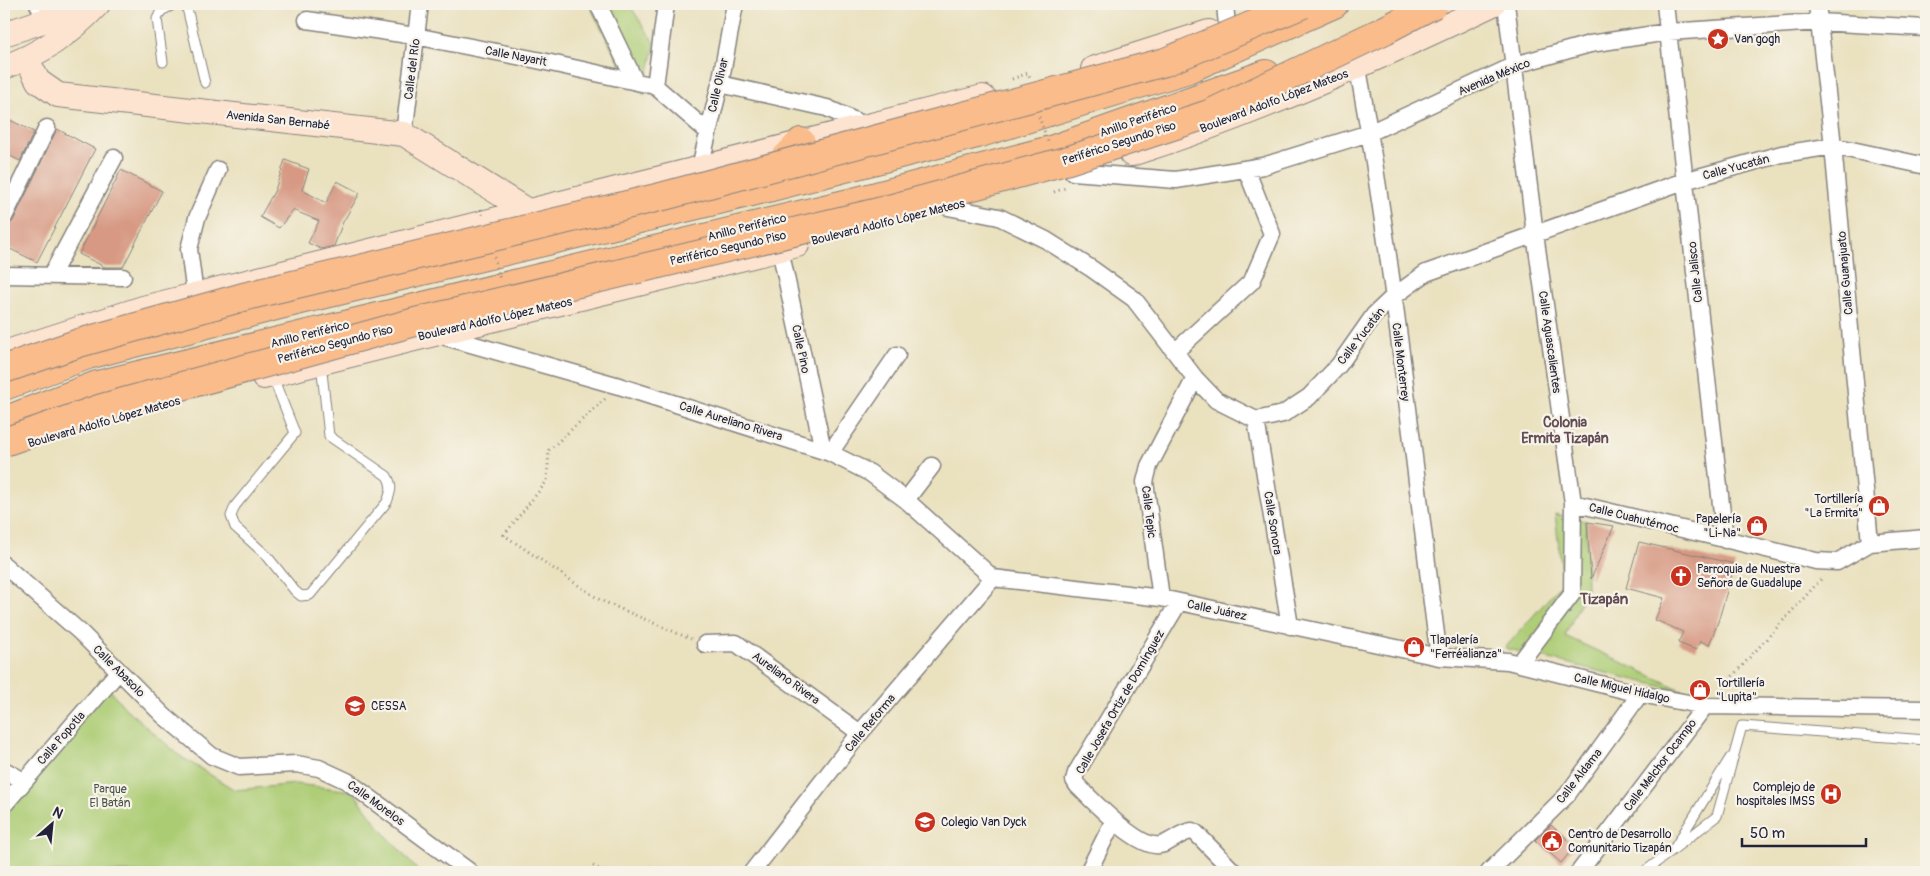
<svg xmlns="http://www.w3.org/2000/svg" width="1930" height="876" font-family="Pangolin,sans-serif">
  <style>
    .green { fill: #accc73; stroke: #677757 }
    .building { fill: #d79983 }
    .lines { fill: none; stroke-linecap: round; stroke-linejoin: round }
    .lane-casing { stroke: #86827d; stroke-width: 11 }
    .street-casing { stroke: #86827d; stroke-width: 19 }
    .secondary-casing { stroke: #86827d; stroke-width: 26 }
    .highway-casing { stroke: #86827d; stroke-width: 30 }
    .path { stroke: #86827d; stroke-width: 3; stroke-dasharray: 1 4; stroke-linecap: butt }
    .lane { stroke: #fff; stroke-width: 9 }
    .street { stroke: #fff; stroke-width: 16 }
    .secondary { stroke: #fde4d1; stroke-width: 24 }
    .highway { stroke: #fabc8b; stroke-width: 28 }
    .highway-bridge-casing { stroke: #86827d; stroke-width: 30; stroke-linecap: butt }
    .path-bridge { stroke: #86827d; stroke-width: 3; stroke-dasharray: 1 4; stroke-linecap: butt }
    .highway-bridge { stroke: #fabc8b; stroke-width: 28 }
    .labels { text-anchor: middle; stroke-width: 4.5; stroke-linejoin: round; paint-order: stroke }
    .poi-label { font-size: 12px; fill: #22223b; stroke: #f7f3e8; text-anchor: start }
    .street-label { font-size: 12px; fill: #22223b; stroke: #f7f3e8 }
    .park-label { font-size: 12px; fill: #4b554c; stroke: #f7f3e8 }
    .neighbourhood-label { font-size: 14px; font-weight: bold; fill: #614c54; stroke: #f7f3e8 }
    .quarter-label { font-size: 15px; font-weight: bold; fill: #614c54; stroke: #f7f3e8 }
  </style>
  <rect width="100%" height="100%" fill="#f7f3e8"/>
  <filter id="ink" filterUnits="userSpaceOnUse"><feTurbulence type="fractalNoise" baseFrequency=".02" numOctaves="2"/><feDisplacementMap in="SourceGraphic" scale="10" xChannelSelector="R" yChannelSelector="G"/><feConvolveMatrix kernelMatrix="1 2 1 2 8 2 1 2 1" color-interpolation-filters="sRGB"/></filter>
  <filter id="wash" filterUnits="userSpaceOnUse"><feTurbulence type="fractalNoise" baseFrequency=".0096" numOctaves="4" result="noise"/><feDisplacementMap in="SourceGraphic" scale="20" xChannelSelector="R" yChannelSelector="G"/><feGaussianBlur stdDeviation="1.12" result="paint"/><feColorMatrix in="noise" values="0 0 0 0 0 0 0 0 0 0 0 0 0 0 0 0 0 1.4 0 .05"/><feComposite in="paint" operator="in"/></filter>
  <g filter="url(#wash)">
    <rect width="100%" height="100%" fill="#eae1bf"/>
    <path class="green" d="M589 4H629L655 44 644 95 628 80Z
      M1555 514 1586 521 1587 588 1565 636 1688 693 1505 648 1563 582Z
      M101 679 125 708 180 756 235 790 296 784 353 791 380 828 419 872H4V813Z"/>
    <g id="blocks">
      <path class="building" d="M4 117 34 132 20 161 4 153Z
        M57 129 95 149 37 262 4 246V227L13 221Z
        M285 160 309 169 302 190 326 203 337 181 360 193 343 222 334 246 321 249 308 243 319 221 293 210 279 228 260 217 275 190Z
        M121 170 162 191 123 267H105L79 254Z
        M1587 522 1614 526 1591 579Z
        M1639 542 1735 564 1718 622 1709 645 1700 641 1696 650 1678 643 1683 632 1655 620 1664 598 1626 588Z
        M1551 825 1575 846 1561 863 1535 840Z"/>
    </g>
  </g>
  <g filter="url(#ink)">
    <use href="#blocks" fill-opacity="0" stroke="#86827d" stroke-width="1"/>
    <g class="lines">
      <g class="lane-casing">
        <path id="lane" d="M186 4 205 83
          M163 62 157 19 161 11 175 4
          M272 375 295 433 235 506 231 516 235 527 267 556 295 591 301 596 310 595 387 502C391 491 393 486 387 476L329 436 321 363
          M1675 847 1730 758
          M1644 872 1717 816 1742 726 1926 740"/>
      </g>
      <g class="street-casing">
        <path id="street" d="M38 4 46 20
          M598 4 635 81
          M1225 4 1227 26
          M1506 4 1535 234 1573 503 1572 594 1519 664
          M1665 4 1725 540
          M1817 4 1833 146 1870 543
          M307 20 415 36 537 60 655 86 707 131
          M1358 69C1394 263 1413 461 1439 657
          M720 84 827 108 866 126
          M655 86 666 4
          M404 134 420 4
          M700 167 720 84 735 4
          M1073 172 1176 180 1263 166 1369 133 1515 65 1590 44 1668 32 1819 22 1926 28
          M948 207 999 217 1046 240 1092 269 1134 299 1195 378 1216 400 1256 420 1283 414 1309 397 1339 365 1374 315 1393 297 1426 273 1684 181 1782 154 1833 146 1926 166
          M4 217 47 128
          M780 249 823 450
          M4 275 123 277
          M51 276 114 158
          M195 295 189 249 197 218 218 170
          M439 335 619 386 830 453 870 473 906 500 993 578
          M1176 351 1252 281 1272 234 1246 169
          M1256 420 1290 626
          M830 453 897 355
          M906 500 932 466
          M1573 503 1816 561 1837 562 1870 543 1926 538
          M4 565 81 633 164 716 212 756 239 767 296 764 319 768 347 781 470 872
          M993 578 1161 598 1439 657 1508 661 1640 694 1705 706 1926 709
          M1161 598 1145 482 1149 466 1195 378
          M1179 602 1076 773 1074 780 1077 785C1092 800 1138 849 1160 845 1171 843 1180 832 1192 831L1196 833 1234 872
          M705 644 736 643 860 733
          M4 770 24 781
          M4 805 119 671
          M752 872 860 733 993 578
          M1088 872 1113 822
          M1489 872 1567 795 1640 694
          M1579 872 1705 706"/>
      </g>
      <g class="secondary-casing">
        <path id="secondary" d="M4 34 46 20 87 4
          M27 59 38 81 58 95 404 134 526 210
          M4 67C42 54 71 33 98 4
          M1093 69 1209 32
          M1131 154C1256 114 1375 60 1493 4
          M4 353 143 308 983 97
          M264 377C442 331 620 289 797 245"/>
      </g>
      <g class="highway-casing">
        <path id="highway" d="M771 173 801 142
          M4 386 88 355 280 305 752 192 977 134 1188 69 1334 4
          M4 421 97 385 857 201 1054 149 1266 74"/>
      </g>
      <path class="path" d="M1012 79 1028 73 1030 77
        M1054 192 1068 187
        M605 399 549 450 547 481 504 535 600 600 691 639
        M1719 691 1823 577
        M593 866 605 872
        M648 872 651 867 659 872"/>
      <use href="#lane" class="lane"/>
      <use href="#street" class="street"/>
      <use href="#secondary" class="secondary"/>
      <use href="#highway" class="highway"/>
      <g class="highway-bridge-casing">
        <path id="highway-bridge" d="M4 369 79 343 247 296 664 196 1165 62 1303 4
          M4 442 102 408 419 321 878 212 1069 160 1209 114 1385 30 1434 4"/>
      </g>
      <path class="path-bridge" d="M1039 117 1049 144
        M481 209 483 218
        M494 257 500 280"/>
      <use href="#highway-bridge" class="highway-bridge"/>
    </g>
  </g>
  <defs>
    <g id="sight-disc" transform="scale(1.125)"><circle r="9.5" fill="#c8321e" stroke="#f7f3e8"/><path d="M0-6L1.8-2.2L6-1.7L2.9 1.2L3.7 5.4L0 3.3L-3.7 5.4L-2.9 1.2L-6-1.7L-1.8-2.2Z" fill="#fff"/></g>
    <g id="shop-disc" transform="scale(1.125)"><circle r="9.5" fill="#c8321e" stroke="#f7f3e8"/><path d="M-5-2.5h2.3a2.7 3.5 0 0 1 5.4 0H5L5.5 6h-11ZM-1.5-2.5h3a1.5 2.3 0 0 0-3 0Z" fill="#fff"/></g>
    <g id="church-disc" transform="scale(1.125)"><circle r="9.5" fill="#c8321e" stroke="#f7f3e8"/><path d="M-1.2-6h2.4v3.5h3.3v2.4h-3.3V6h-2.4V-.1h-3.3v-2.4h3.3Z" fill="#fff"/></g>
    <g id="university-disc" transform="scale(1.125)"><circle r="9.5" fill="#c8321e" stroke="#f7f3e8"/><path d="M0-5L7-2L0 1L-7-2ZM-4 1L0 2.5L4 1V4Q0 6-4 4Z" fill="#fff"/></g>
    <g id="hospital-disc" transform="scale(1.125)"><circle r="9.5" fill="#c8321e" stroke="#f7f3e8"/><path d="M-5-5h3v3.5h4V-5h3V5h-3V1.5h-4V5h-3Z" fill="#fff"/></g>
    <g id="school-disc" transform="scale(1.125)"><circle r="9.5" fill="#c8321e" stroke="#f7f3e8"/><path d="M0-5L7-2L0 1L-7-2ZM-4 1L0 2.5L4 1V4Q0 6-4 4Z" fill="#fff"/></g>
    <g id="civic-disc" transform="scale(1.125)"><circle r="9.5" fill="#c8321e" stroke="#f7f3e8"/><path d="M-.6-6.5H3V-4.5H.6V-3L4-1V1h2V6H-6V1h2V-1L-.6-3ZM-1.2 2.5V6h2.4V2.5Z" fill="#fff"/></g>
  </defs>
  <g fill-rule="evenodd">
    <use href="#sight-disc" x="1718" y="39"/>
    <use href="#shop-disc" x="1879" y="506"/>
    <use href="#shop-disc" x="1757" y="526"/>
    <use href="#church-disc" x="1681" y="576"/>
    <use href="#shop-disc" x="1414" y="647"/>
    <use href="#shop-disc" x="1700" y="690"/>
    <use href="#university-disc" x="355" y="706"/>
    <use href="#hospital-disc" x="1831" y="794"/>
    <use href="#school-disc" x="925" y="822"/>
    <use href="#civic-disc" x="1552" y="841"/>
  </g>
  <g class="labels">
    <g class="poi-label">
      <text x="1734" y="43">Van gogh</text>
      <text x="1863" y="503" text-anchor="end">Tortillería<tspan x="1863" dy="14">"La Ermita"</tspan></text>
      <text x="1741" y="523" text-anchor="end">Papelería<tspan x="1741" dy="14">"Li-Na"</tspan></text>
      <text x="1697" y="573">Parroquia de Nuestra<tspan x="1697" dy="14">Señora de Guadalupe</tspan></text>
      <text x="1430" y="644">Tlapalería<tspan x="1430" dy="14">"Ferréalianza"</tspan></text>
      <text x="1716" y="687">Tortillería<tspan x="1716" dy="14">"Lupita"</tspan></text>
      <text x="371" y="710">CESSA</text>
      <text x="1815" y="791" text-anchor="end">Complejo de<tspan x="1815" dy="14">hospitales IMSS</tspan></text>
      <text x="941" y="826">Colegio Van Dyck</text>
      <text x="1568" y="838">Centro de Desarrollo<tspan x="1568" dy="14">Comunitario Tizapán</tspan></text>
    </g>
    <g class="street-label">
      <text transform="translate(516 56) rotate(11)" y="4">Calle Nayarit</text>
      <text transform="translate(412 69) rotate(-83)" y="4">Calle del Río</text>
      <text transform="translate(1494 77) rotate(-23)" y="4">Avenida México</text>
      <text transform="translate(718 85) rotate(-77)" y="4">Calle Olivar</text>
      <text transform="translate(1274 101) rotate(-21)" y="4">Boulevard Adolfo López Mateos</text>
      <text transform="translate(278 120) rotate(6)" y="4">Avenida San Bernabé</text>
      <text transform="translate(1138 120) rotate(-19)" y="4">Anillo Periférico</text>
      <text transform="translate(1119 143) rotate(-18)" y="4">Periférico Segundo Piso</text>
      <text transform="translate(1736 167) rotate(-15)" y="4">Calle Yucatán</text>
      <text transform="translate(888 222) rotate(-14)" y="4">Boulevard Adolfo López Mateos</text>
      <text transform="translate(747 227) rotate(-14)" y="4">Anillo Periférico</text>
      <text transform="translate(728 248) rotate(-13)" y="4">Periférico Segundo Piso</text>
      <text transform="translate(1695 272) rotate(-96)" y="4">Calle Jalisco</text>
      <text transform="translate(1845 273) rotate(-95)" y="4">Calle Guanajuato</text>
      <text transform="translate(495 319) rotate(-13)" y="4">Boulevard Adolfo López Mateos</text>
      <text transform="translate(310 334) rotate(-14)" y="4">Anillo Periférico</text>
      <text transform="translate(1361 336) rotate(-52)" y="4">Calle Yucatán</text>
      <text transform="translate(1550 342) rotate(82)" y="4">Calle Aguascalientes</text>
      <text transform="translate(335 344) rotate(-15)" y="4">Periférico Segundo Piso</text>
      <text transform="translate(801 349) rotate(78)" y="4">Calle Pino</text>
      <text transform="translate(1401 362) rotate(83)" y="4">Calle Monterrey</text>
      <text transform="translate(731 421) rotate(17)" y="4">Calle Aureliano Rivera</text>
      <text transform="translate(104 422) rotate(-16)" y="4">Boulevard Adolfo López Mateos</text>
      <text transform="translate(1149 512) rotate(83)" y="4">Calle Tepic</text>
      <text transform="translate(1634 518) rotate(14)" y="4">Calle Cuahutémoc</text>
      <text transform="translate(1273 523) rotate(81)" y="4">Calle Sonora</text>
      <text transform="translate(1217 610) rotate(12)" y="4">Calle Juárez</text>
      <text transform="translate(119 671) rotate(45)" y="4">Calle Abasolo</text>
      <text transform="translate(786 678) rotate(36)" y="4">Aureliano Rivera</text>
      <text transform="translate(1622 688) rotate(13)" y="4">Calle Miguel Hidalgo</text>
      <text transform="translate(1120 702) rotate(-60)" y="4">Calle Josefa Ortiz de Domínguez</text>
      <text transform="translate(870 723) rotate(-50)" y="4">Calle Reforma</text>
      <text transform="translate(61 738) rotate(-49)" y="4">Calle Popotla</text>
      <text transform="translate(1660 765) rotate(-53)" y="4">Calle Melchor Ocampo</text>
      <text transform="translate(1579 776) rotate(-52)" y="4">Calle Aldama</text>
      <text transform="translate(376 803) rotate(36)" y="4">Calle Morelos</text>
    </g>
    <g class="park-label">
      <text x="110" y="793">Parque<tspan x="110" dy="14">El Batán</tspan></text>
    </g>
    <g class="neighbourhood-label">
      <text x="1565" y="427">Colonia<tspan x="1565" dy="16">Ermita Tizapán</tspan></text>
    </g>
    <g class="quarter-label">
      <text x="1604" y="604">Tizapán</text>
    </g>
  </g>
  <rect width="1930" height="876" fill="none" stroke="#f7f3e8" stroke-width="20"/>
  <g transform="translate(52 824) rotate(27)" stroke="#f7f3e8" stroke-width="4" paint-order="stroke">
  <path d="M0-4L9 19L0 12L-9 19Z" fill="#22223b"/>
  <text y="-8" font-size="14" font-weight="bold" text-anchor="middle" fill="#22223b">N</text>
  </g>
  <path d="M1742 838v8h124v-8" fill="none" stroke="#22223b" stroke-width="2.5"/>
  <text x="1750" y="838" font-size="15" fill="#22223b" stroke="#f7f3e8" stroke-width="4" paint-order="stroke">50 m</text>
</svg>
